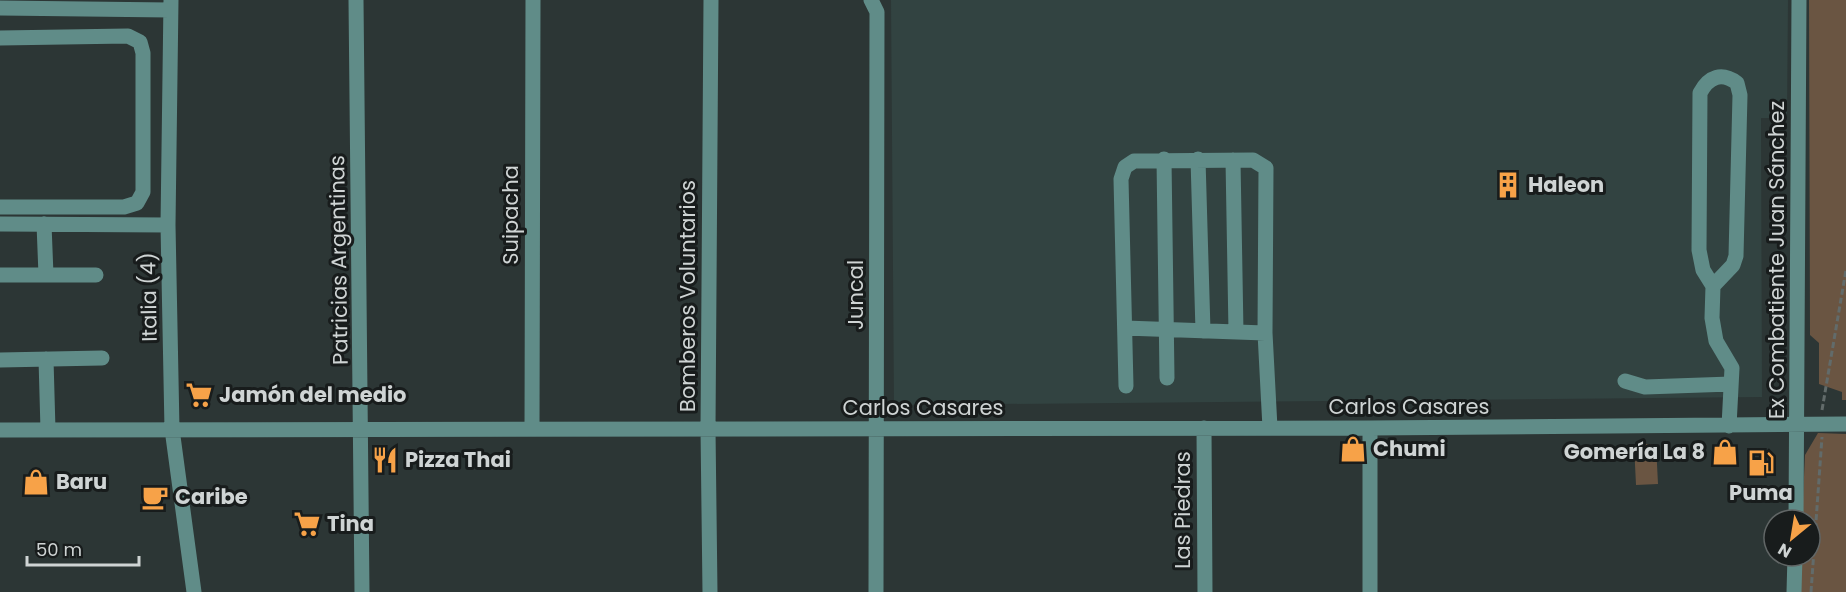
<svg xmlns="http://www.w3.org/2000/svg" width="1846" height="592" font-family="Poppins,sans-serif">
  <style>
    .built { fill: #324341 }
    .green { fill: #6a5542 }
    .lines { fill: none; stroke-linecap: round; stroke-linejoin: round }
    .path { stroke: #626b6a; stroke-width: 3; stroke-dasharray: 6 3; stroke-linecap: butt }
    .minor { stroke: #608c88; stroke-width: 15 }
    .labels { text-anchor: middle; stroke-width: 6; stroke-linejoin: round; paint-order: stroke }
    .poi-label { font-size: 21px; font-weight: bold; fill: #cfd4d4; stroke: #181c1c; text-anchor: start }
    .street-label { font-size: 21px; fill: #cfd4d4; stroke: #181c1c }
  </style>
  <rect width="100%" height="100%" fill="#2c3635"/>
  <path class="built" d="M891 0H1788L1787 118H1761L1762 397 894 405Z"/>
  <path class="green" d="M1809 0H1846V400H1842V392L1819 384V343L1810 335Z
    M1818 433 1846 434V592H1798L1800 556H1810V520H1802L1805 455Z
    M1634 444H1656L1658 484 1636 485Z"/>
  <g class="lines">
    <path class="path" d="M1822 410 1846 270
      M1811 592 1822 437"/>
    <path class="minor" d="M171 0 168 225 172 429 194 592
      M356 0 362 592
      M871 0 877 12 876 592
      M0 8 170 10
      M0 38 128 36 140 42 143 53V192L137 203 124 207H0
      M1164 159 1167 378
      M1198 159 1203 331
      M1233 160 1236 332
      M0 224 168 225
      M44 224 46 275
      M0 275H96
      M1713 286 1733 265 1736 256 1740 95 1737 83C1722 72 1709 76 1700 93L1699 250 1703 270 1713 286 1712 318 1716 341 1732 368 1729 426
      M1125 328 1265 333
      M46 359 48 430
      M0 360 102 358
      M1625 381 1645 387 1731 384
      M1126 386 1121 179 1125 167 1134 161 1253 160 1266 168 1265 333 1270 428
      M1204 428 1205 592
      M1370 428V592
      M532 429 533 0
      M0 430 1370 428 1846 424
      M1796 520 1799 0
      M710 592 708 429 711 0
      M1794 592 1795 556"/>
  </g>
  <defs>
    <g id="building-bare" transform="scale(2.07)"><path d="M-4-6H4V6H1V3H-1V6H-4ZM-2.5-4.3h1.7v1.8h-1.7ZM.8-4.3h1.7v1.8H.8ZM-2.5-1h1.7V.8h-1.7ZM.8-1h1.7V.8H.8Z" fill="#f7a248" stroke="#181c1c" stroke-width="2.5" paint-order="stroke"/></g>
    <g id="supermarket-bare" transform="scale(2.07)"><path d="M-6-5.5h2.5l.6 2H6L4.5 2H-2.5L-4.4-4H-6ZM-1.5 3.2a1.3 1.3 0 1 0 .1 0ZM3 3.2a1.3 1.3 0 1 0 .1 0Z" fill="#f7a248" stroke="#181c1c" stroke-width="2.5" paint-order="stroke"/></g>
    <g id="shop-bare" transform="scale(2.07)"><path d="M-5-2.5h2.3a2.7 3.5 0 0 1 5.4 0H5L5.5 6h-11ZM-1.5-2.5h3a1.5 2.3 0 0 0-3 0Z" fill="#f7a248" stroke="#181c1c" stroke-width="2.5" paint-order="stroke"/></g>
    <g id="restaurant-bare" transform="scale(2.07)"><path d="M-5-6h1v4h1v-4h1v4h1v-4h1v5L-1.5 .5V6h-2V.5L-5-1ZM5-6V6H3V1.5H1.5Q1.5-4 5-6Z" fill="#f7a248" stroke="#181c1c" stroke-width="2.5" paint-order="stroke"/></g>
    <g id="fuel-bare" transform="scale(2.07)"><path d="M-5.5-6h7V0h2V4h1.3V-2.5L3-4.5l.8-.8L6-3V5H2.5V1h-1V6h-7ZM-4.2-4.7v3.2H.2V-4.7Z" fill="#f7a248" stroke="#181c1c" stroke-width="2.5" paint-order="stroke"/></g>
    <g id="cafe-bare" transform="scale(2.07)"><path d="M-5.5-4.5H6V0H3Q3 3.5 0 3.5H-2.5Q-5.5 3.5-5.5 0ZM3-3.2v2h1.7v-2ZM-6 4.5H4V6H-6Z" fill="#f7a248" stroke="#181c1c" stroke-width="2.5" paint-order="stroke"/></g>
  </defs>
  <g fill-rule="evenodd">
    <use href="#building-bare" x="1508" y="185"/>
    <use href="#supermarket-bare" x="199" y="395"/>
    <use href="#shop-bare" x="1353" y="449"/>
    <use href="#shop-bare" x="1725" y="452"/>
    <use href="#restaurant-bare" x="385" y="460"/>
    <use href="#fuel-bare" x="1761" y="463"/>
    <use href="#shop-bare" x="36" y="482"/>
    <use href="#cafe-bare" x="155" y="497"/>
    <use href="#supermarket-bare" x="307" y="524"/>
  </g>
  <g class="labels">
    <g class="poi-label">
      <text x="1528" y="192">Haleon</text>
      <text x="219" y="402">Jamón del medio</text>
      <text x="1373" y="456">Chumi</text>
      <text x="1705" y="459" text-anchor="end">Gomería La 8</text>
      <text x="405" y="467">Pizza Thai</text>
      <text x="56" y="489">Baru</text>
      <text x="1761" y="500" text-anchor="middle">Puma</text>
      <text x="175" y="504">Caribe</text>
      <text x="327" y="531">Tina</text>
    </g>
    <g class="street-label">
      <text transform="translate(511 215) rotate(-90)" y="7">Suipacha</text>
      <text transform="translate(339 260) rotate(-91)" y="7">Patricias Argentinas</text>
      <text transform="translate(1777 260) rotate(-90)" y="7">Ex Combatiente Juan Sánchez</text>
      <text transform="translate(856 295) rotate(-90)" y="7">Juncal</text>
      <text transform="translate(688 296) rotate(-90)" y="7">Bomberos Voluntarios</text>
      <text transform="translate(149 297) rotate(-91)" y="7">Italia (4)</text>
      <text x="1409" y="414">Carlos Casares</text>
      <text x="923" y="415">Carlos Casares</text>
      <text transform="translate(1183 510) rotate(-90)" y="7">Las Piedras</text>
    </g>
  </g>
  <g transform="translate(1792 538) rotate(210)"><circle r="28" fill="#181c1c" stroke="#616666" stroke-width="1.5"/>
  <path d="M0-4.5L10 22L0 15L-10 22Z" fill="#f7a248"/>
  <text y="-9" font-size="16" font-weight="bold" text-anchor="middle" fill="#cfd4d4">N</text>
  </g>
  <path d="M27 556v9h112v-9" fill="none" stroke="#cfd4d4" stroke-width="3"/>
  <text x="36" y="556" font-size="18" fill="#cfd4d4" stroke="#181c1c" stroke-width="4.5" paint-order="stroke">50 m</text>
</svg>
